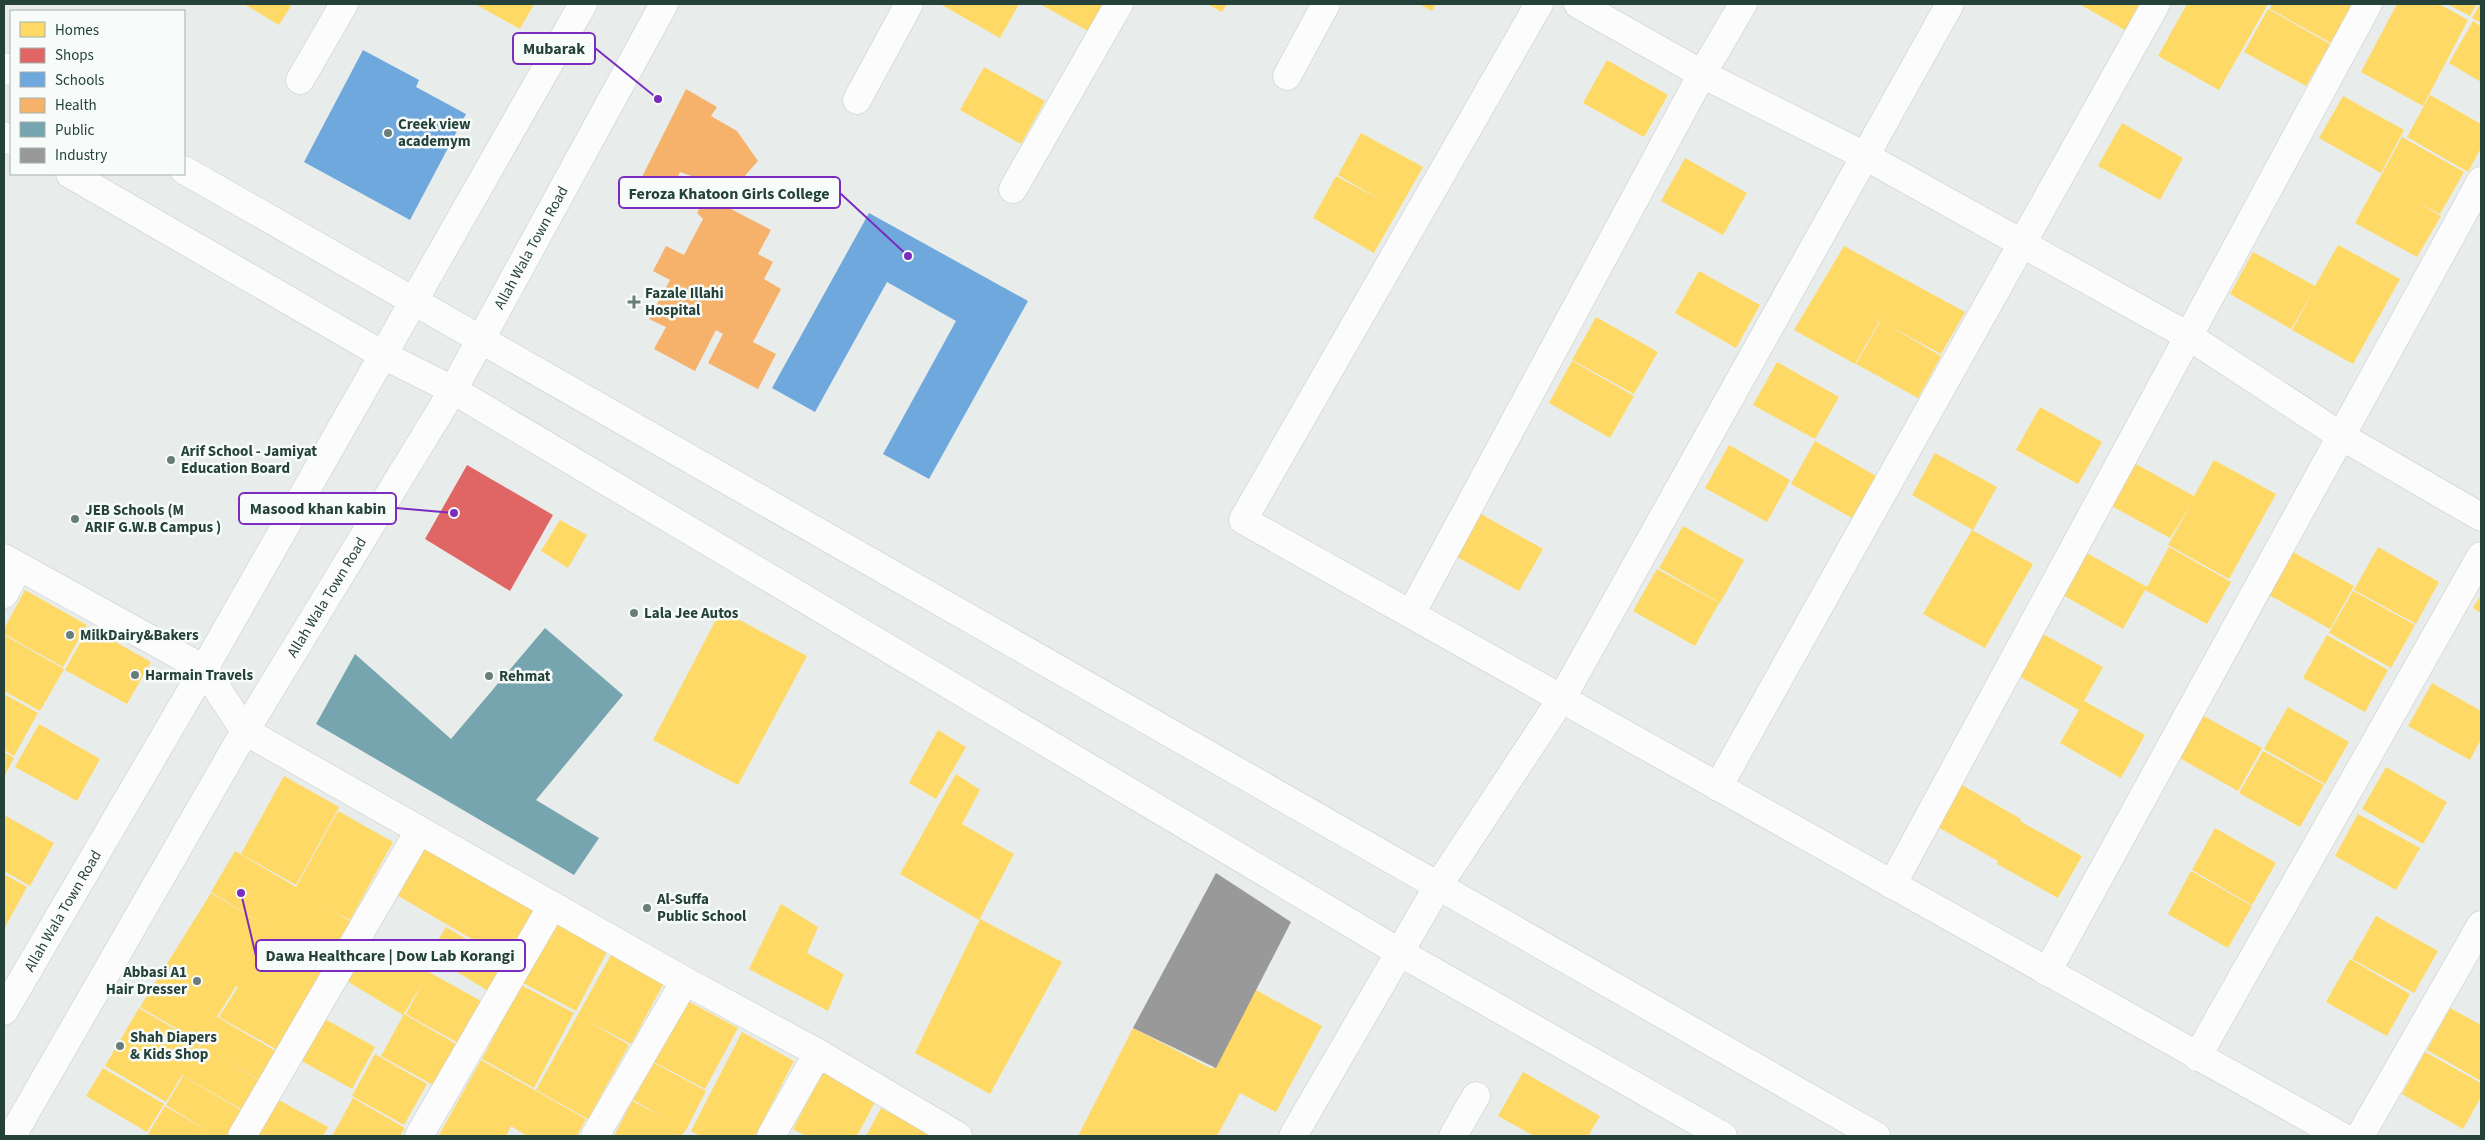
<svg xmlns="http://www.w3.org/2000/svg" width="2485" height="1140" font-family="'Source Sans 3',sans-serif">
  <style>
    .homes { fill: #ffd966 }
    .shops { fill: #e06666 }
    .schools { fill: #6fa8dc }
    .health { fill: #f6b26b }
    .public { fill: #76a5af }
    .industry { fill: #999 }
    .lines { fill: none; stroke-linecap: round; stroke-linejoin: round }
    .street-casing { stroke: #c5cac8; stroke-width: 29 }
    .secondary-casing { stroke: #c3cbc8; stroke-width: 29 }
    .street { stroke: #fcfcfc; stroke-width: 28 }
    .secondary { stroke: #fcfcfc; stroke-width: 28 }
    .poi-dot { fill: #697e78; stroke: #f7fbf9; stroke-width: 2 }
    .labels { text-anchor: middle; stroke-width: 5; stroke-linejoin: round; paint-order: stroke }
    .poi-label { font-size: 15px; font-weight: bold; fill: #24423a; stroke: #f7fbf9; text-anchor: start }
    .street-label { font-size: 15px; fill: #24423a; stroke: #f7fbf9 }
    .leader { fill: none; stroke: #7b2cbf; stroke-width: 2 }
    .callout-dot { fill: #7b2cbf; stroke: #f7fbf9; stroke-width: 2 }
    .callout { fill: #f7fbf9; stroke: #7b2cbf; stroke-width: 2 }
    .callout-label { font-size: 16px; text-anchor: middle; font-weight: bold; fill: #24423a }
  </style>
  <rect width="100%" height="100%" fill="#e8edeb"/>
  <path class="homes" d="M244 4H292L279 25Z
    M475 4H534L520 29Z
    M940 4H1019L1000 38Z
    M1040 4H1103L1088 31Z
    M1207 4H1227L1222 12Z
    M1419 4H1436L1432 11Z
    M2079 4H2139L2125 30Z
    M2187 4H2268L2219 90 2158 56Z
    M2272 4H2353L2331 43 2270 9Z
    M2397 4H2439L2468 20 2423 106 2361 72Z
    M2447 4H2477L2470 16Z
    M2480 4H2481V23L2472 18Z
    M2268 9 2330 44 2306 86 2244 52Z
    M2473 21 2481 26V82L2449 63Z
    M1607 60 1668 95 1644 137 1583 103Z
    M984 67 1045 101 1021 144 960 110Z
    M2430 95 2481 124V148L2468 172 2407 137Z
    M2343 96 2404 130 2381 173 2319 138Z
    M2122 123 2183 158 2160 200 2098 166Z
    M1361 133 1423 167 1374 253 1313 218 1336 176 1384 202 1338 175Z
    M2402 137 2464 172 2440 214 2417 202 2441 216 2417 257 2355 223Z
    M1685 158 1747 193 1723 235 1661 201Z
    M2338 245 2400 279 2353 364 2292 330 2315 288 2291 329 2230 294 2253 252 2315 286Z
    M1844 246 1965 312 1941 354 1882 322 1941 356 1918 398 1856 364 1880 322 1871 317 1879 322 1855 364 1794 330Z
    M1699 271 1760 305 1736 348 1675 313Z
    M1596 317 1658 352 1634 394 1572 360Z
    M1572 361 1634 396 1610 438 1549 403Z
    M1777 362 1839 397 1815 439 1753 405Z
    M2040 407 2102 442 2078 484 2016 450Z
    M1815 441 1876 476 1852 518 1791 484Z
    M1729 445 1790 480 1767 522 1705 488Z
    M1935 453 1997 487 1973 530 1912 495Z
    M2214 460 2276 494 2229 579 2168 545 2192 503 2170 538 2108 504 2132 462 2194 496Z
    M1481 514 1543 549 1519 591 1457 557Z
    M560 520 587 535 568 568 541 551Z
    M1683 526 1744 560 1720 603 1659 568Z
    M1972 530 2033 564 1985 648 1923 614Z
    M2169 547 2231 582 2207 624 2145 590 2123 629 2061 594 2085 552 2147 587Z
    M2378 547 2439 582 2416 624 2354 590Z
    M2293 552 2354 586 2330 629 2269 595Z
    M1657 569 1719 603 1695 646 1633 611Z
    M25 590 87 625 63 667 4 634V629Z
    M2353 591 2415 625 2391 668 2329 633Z
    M2481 595V613L2473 608Z
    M721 610 807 656 738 785 653 740Z
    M89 627 151 662 127 704 65 670Z
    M2041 633 2103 667 2084 701 2145 735 2121 778 2060 743 2079 710 2017 675Z
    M4 635 64 669 40 711 4 691Z
    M2327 635 2388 670 2365 712 2303 678Z
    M2432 683 2481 711V739L2470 760 2408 726Z
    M4 694 38 713 14 756 4 750Z
    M2288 707 2349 742 2325 784 2264 749Z
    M2200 714 2262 748 2238 791 2176 756Z
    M39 724 100 759 77 801 15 767Z
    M938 730 966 747 936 799 909 783Z
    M2263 751 2324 785 2300 827 2239 793Z
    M4 752 14 758 4 777Z
    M2386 767 2447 802 2423 844 2362 809Z
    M956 774 980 790 962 824 1014 854 979 920 900 874Z
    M284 776 339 807 296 885 241 854Z
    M1960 784 2021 819 2020 821 2082 856 2058 898 1997 864 1998 861 1936 826Z
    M338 811 393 842 350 920 329 909 357 925 281 1052 219 1017 238 987 236 986 217 1017 279 1053 262 1082 214 1053 261 1082 244 1111 182 1075 166 1102 105 1066 139 1008 200 1044 193 1058 206 1037 201 1043 140 1007 211 893 271 929 211 892 235 851 296 887Z
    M2358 814 2420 848 2396 890 2335 856Z
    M4 815 54 843 30 886 4 871Z
    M2215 828 2276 863 2252 905 2192 870Z
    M423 844 537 910 509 961 395 894Z
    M2191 871 2252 906 2228 948 2168 914Z
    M4 874 27 887 4 929Z
    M781 904 818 927 807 953 844 974 828 1011 749 969Z
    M2376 916 2438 951 2414 993 2352 959Z
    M980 919 1062 962 990 1094 915 1053Z
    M555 921 608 950 576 1011 523 983Z
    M446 927 507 963 490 992 429 955Z
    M366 937 481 1001 458 1043 406 1014 423 982 403 1015 342 978Z
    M611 955 664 983 631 1044 588 1021 629 1045 588 1119 536 1090Z
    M2350 959 2410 994 2387 1036 2326 1002Z
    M521 985 574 1013 534 1088 482 1059Z
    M1256 990 1322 1026 1276 1112 1240 1093 1217 1136H1078L1133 1028 1212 1069Z
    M684 999 738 1028 705 1089 652 1061Z
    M2450 1008 2481 1025V1081L2427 1050Z
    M404 1014 456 1044 433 1085 381 1056Z
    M323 1018 375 1047 352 1089 300 1060Z
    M742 1032 794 1061 755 1136H700L691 1131Z
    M2425 1052 2481 1083V1097L2463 1129 2402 1094Z
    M375 1054 427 1084 404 1125 352 1096Z
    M481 1060 586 1119 577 1136H527L511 1126 506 1136 439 1135Z
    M654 1063 706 1091 686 1130 681 1136H614L632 1101 667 1119 633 1100Z
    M103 1068 164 1104 147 1132 86 1096Z
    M825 1068 878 1096 857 1136H806L793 1129Z
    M1523 1072 1600 1116 1588 1136H1534L1498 1116Z
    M183 1076 244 1112 230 1136H151L148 1134 165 1106 213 1134 166 1105Z
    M275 1098 328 1127 323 1136H254Z
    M353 1098 405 1128 400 1136H332Z
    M881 1108 934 1136H866Z"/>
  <path class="shops" d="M467 465 553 515 510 591 425 539Z"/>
  <path class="schools" d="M363 50 419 80 416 87 466 114 410 220 304 162Z
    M869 213 1028 301 929 479 883 454 956 321 887 282 815 412 772 388Z"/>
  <path class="health" d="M686 89 717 107 711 116 737 131 758 161 725 198 694 177 680 172 666 205 636 189Z
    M706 196 771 230 758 254 773 262 764 279 781 289 753 342 776 354 758 389 708 363 723 334 716 330 695 371 654 349 666 327 649 319 670 280 653 271 666 246 684 255 703 219 697 213Z"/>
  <path class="public" d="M545 628 623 695 536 800 599 838 574 875 316 724 355 654 451 739Z"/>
  <path class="industry" d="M1216 873 1291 922 1216 1068 1133 1028Z"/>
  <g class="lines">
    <g class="street-casing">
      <path id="street" d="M1539 4 1243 520 2341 1136
        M1578 4 1702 74 1865 156 2190 337 2341 436 2481 517
        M1287 76 1326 4
        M300 80 344 4
        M857 100 909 4
        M1013 189 1119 4
        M4 558 204 669 245 731 685 981 818 1053 958 1136
        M4 594 19 567
        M1411 614 1702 74 1743 4
        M1718 787 2156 4
        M1892 885 2368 4
        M2047 972 2481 181
        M2197 1057 2481 556
        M242 1136 419 831
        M419 1136 552 906
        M595 1136 685 981
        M771 1136 818 1053
        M1293 1136 1438 886 1562 698 1950 4
        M1453 1136 1476 1096
        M2360 1136 2481 925"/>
    </g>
    <g class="secondary-casing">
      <g id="secondary">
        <path d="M4 67 11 71"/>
        <path d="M4 136 11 140"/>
        <path d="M184 170 1876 1136"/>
        <path d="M70 174 383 355 453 390 1399 952 1723 1136"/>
        <path id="s1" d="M4 1011 204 669 583 4"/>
        <path id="s2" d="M12 1136 245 731 453 390 664 4"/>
      </g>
    </g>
    <use href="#street" class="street"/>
    <use href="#secondary" class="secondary"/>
  </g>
  <g class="poi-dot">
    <circle cx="388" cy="133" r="5"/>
    <path d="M631.5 294.5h5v5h5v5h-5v5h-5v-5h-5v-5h5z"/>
    <circle cx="171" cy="460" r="5"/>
    <circle cx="75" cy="519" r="5"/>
    <circle cx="634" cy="613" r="5"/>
    <circle cx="70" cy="635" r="5"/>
    <circle cx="135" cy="675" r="5"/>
    <circle cx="489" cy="676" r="5"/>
    <circle cx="647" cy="908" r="5"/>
    <circle cx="197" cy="981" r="5"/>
    <circle cx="120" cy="1046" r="5"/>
  </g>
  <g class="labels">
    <g class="poi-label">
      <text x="398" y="129">Creek view<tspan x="398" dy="17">academym</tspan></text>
      <text x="645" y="298">Fazale Illahi<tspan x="645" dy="17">Hospital</tspan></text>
      <text x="181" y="456">Arif School - Jamiyat<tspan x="181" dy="17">Education Board</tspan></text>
      <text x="85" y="515">JEB Schools (M<tspan x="85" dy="17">ARIF G.W.B Campus )</tspan></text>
      <text x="644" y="618">Lala Jee Autos</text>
      <text x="80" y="640">MilkDairy&amp;Bakers</text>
      <text x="145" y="680">Harmain Travels</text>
      <text x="499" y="681">Rehmat</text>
      <text x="657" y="904">Al-Suffa<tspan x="657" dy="17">Public School</tspan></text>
      <text x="187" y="977" text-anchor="end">Abbasi A1<tspan x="187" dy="17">Hair Dresser</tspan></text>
      <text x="130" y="1042">Shah Diapers<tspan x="130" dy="17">&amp; Kids Shop</tspan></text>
    </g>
    <g class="street-label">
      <text dy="5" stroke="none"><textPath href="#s2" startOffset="1029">Allah Wala Town Road</textPath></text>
      <text dy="5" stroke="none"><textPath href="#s2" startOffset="624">Allah Wala Town Road</textPath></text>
      <text dy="5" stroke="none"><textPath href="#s1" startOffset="116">Allah Wala Town Road</textPath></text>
    </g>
  </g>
  <path class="leader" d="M658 99L595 48M908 256L840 193M454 513L396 508M241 893L256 956"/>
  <g class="callout-dot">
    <circle cx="658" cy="99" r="5"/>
    <circle cx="908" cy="256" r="5"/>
    <circle cx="454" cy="513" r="5"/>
    <circle cx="241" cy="893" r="5"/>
  </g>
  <g class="callout">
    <rect x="513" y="33" width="82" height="31" rx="5"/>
    <rect x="619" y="177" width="221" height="31" rx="5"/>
    <rect x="239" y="493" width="157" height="31" rx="5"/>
    <rect x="256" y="940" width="269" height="31" rx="5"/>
  </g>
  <g class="callout-label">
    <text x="554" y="54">Mubarak</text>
    <text x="729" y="199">Feroza Khatoon Girls College</text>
    <text x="318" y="514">Masood khan kabin</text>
    <text x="390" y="961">Dawa Healthcare | Dow Lab Korangi</text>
  </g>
  <rect width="2485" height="1140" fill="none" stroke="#24423a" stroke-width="10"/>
  <rect x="10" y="10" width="175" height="165" fill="#f7fbf9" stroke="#a3b1ad"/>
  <rect x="20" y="22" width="25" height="15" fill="#ffd966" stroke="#a3b1ad"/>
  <text x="55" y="35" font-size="15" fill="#24423a">Homes</text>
  <rect x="20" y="48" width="25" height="15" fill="#e06666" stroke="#a3b1ad"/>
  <text x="55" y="60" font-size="15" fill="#24423a">Shops</text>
  <rect x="20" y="72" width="25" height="15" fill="#6fa8dc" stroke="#a3b1ad"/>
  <text x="55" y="85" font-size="15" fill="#24423a">Schools</text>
  <rect x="20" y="98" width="25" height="15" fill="#f6b26b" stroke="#a3b1ad"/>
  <text x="55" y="110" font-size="15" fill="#24423a">Health</text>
  <rect x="20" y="122" width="25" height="15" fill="#76a5af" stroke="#a3b1ad"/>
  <text x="55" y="135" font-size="15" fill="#24423a">Public</text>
  <rect x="20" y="148" width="25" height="15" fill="#999999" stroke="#a3b1ad"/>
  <text x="55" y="160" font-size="15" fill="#24423a">Industry</text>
</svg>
